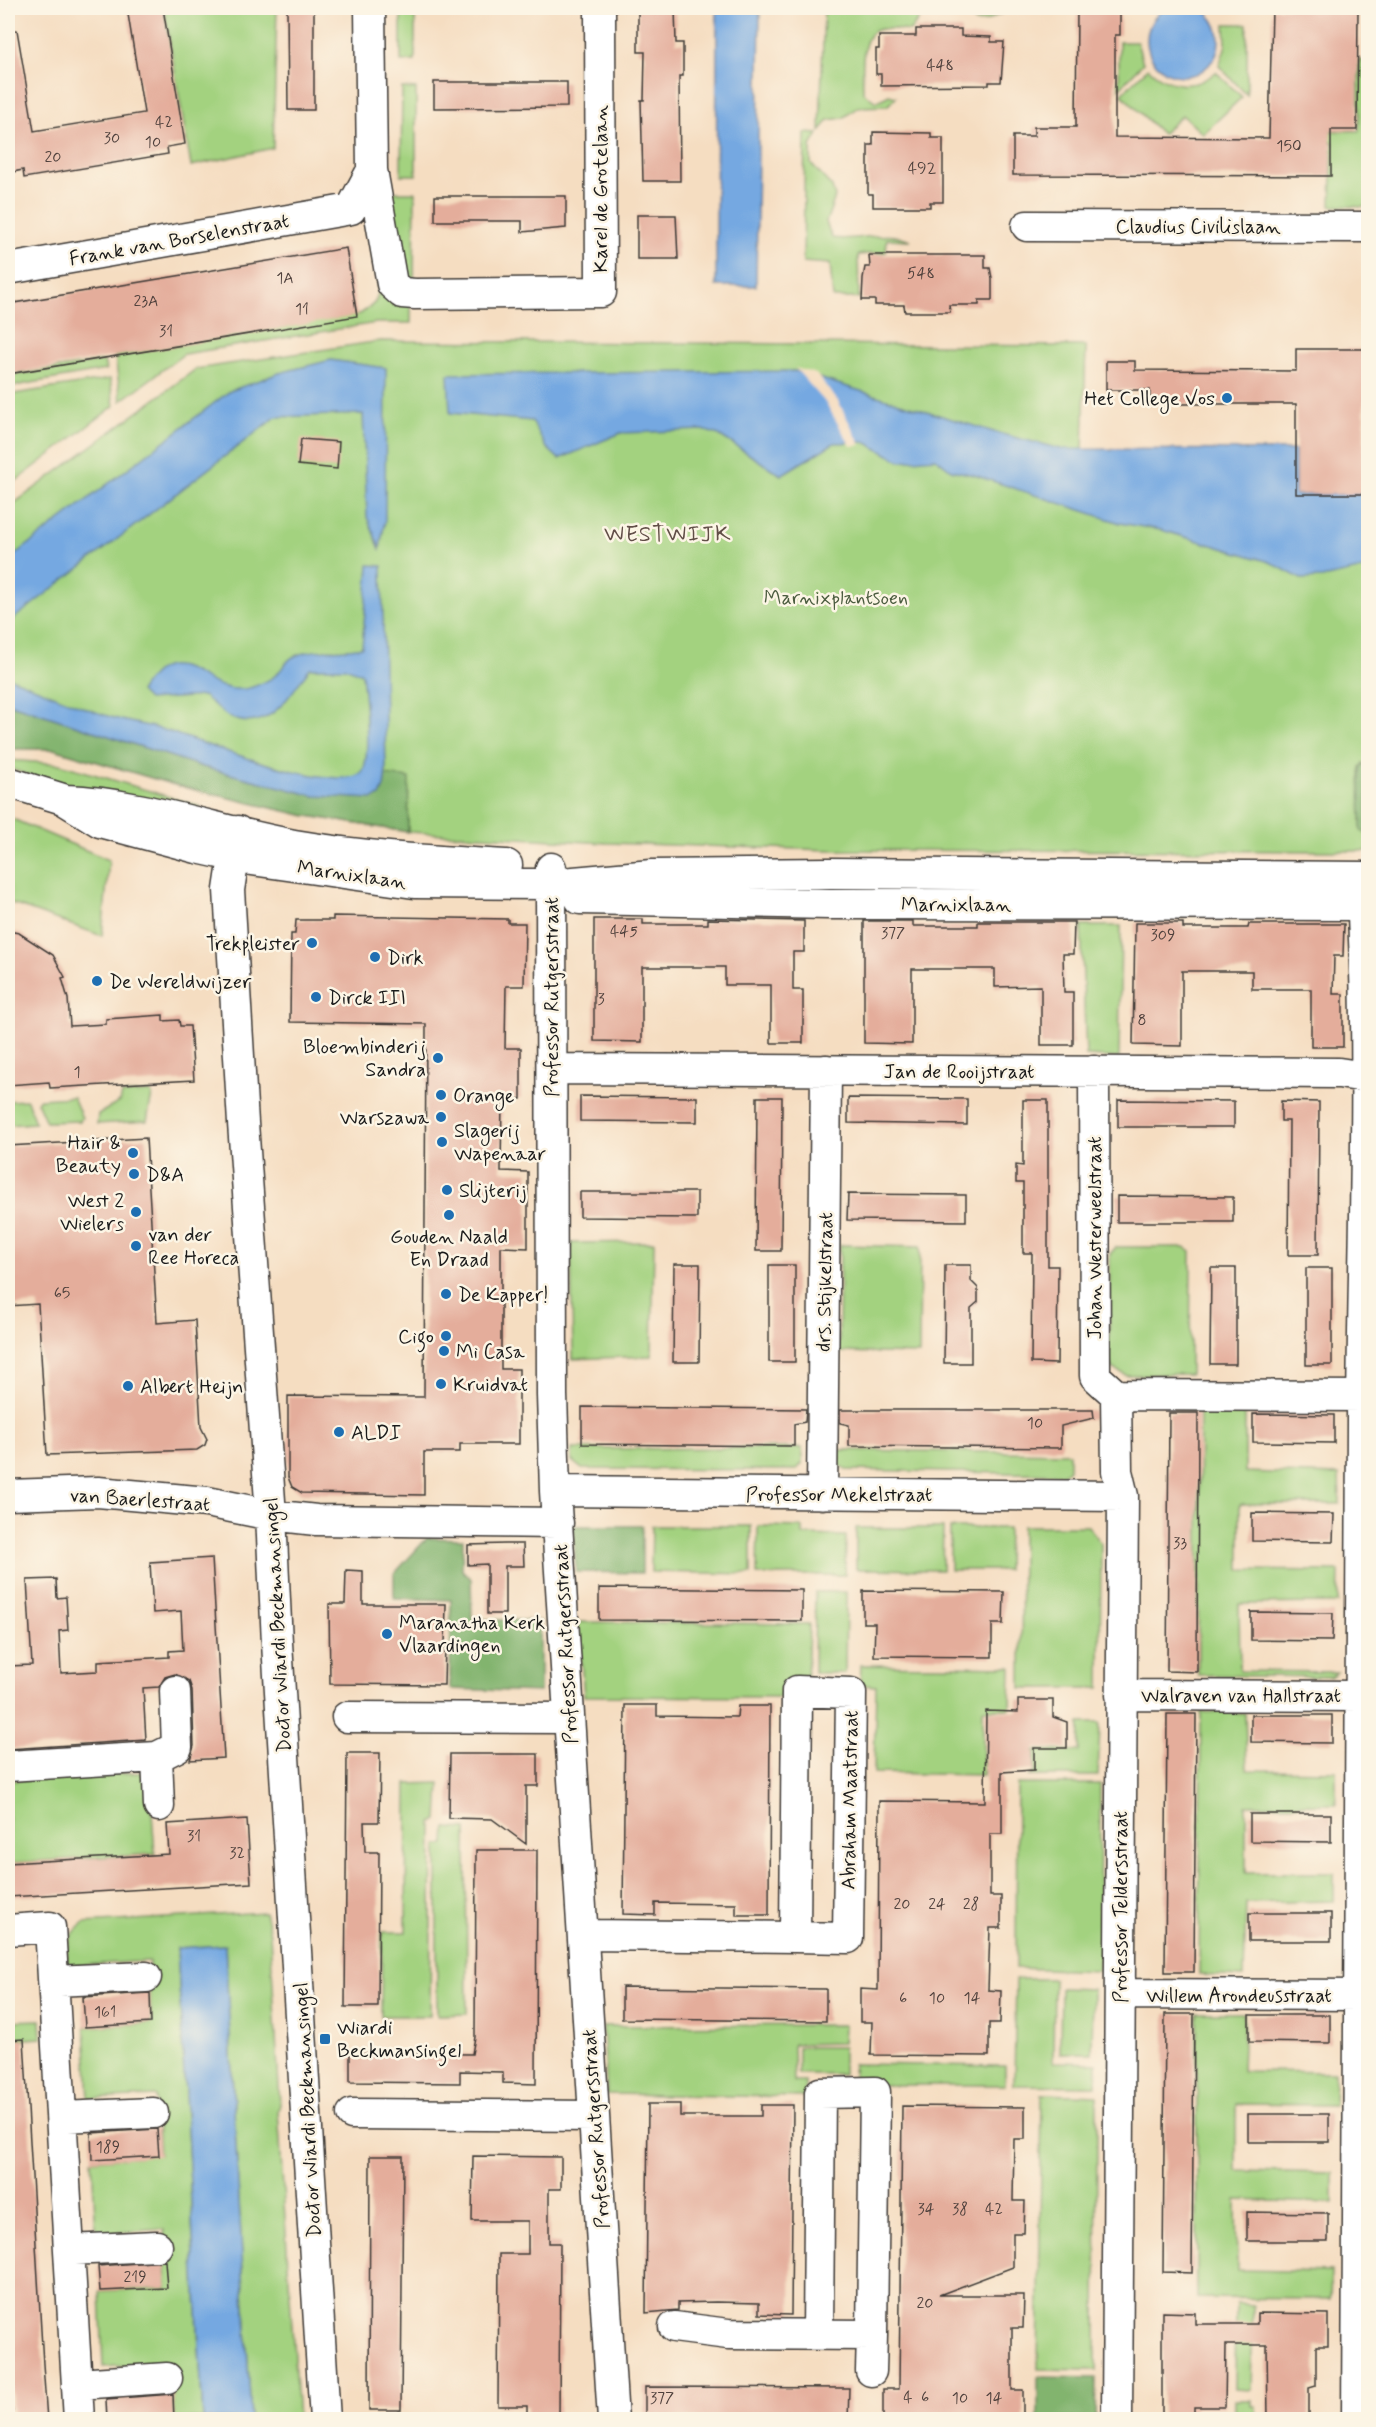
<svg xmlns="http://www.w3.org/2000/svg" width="1376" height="2427" font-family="Mynerve,sans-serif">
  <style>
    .green { fill: #a3d27f; stroke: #60774e; stroke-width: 1.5 }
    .forest { fill: #82b46e; stroke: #4f6845; stroke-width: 1.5 }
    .water { fill: #75a8e1; stroke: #48627e; stroke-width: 1.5 }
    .pier { fill: #f5ddc1 }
    .building { fill: #e4ad9b }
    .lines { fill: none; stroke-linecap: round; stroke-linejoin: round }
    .minor-casing { stroke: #3d3935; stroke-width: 33 }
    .minor { stroke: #fff; stroke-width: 30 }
    .poi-dot { fill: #1f6fb2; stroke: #fcf5e5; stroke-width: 2 }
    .labels { text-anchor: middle; stroke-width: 5; stroke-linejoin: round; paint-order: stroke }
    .number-label { font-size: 16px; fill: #4e403c }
    .street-label { font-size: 20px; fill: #1c1c1c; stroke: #fcf5e5 }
    .poi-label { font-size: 20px; fill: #1c1c1c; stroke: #fcf5e5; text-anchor: start }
    .park-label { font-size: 20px; fill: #4b5c3f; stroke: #fcf5e5 }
    .quarter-label { font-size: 22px; letter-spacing: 1.5px; fill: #624f48; stroke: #fcf5e5 }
  </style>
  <rect width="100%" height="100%" fill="#fcf5e5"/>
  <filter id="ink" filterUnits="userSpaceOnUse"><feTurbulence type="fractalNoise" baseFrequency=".0167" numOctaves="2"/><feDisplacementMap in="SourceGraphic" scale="12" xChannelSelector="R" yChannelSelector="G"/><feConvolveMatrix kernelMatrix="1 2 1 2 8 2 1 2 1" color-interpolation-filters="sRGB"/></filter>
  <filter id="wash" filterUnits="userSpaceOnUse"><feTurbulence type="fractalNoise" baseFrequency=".008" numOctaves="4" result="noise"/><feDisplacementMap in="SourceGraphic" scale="24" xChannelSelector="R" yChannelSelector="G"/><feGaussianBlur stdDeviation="1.35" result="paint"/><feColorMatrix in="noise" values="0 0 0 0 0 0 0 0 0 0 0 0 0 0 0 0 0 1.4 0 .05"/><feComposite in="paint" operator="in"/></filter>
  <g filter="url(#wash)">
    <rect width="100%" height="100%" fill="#f5ddc1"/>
    <path class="green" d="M164 8H277L273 148 191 166Z
      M401 8H415V61L401 62Z
      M824 8H1012L988 20 977 22 962 15 921 16 910 31C900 30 886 27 877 30 859 35 863 77 863 92L876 102 889 95 896 97 887 106 858 107 843 118 829 120 820 131Z
      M1225 24H1247V95L1219 66 1226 45Z
      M1119 42H1137L1143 63 1119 89Z
      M1359 60 1368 61V207L1331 206 1333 142 1326 141V131H1359Z
      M1148 68C1168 87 1194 91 1216 72L1242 97 1203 134 1182 115 1162 134 1121 94Z
      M402 88 416 89V175H401Z
      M805 133 818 134 811 146V164L832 187 835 197 826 222 832 238C860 242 882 229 911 240L887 239 886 252 858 255 859 298H833L830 264 803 262Z
      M385 192H415L414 282 407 281Z
      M378 284 411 305V323H376L184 354 121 401 115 356 360 314C374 305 380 301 378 284Z
      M380 341 1086 346 1083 449 1120 523 1368 536V851L830 850 607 843 408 832 302 815 175 785 54 749H8V508L196 369Z
      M104 361 106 370 8 387V376Z
      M110 379 114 406 8 487V395Z
      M8 760 60 764 200 806 199 814 40 779 8 768Z
      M8 817 109 860 102 936 8 902Z
      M1081 926H1121L1119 1058 1086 1056Z
      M150 1092 152 1095 147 1121 97 1124 98 1114 120 1102 122 1094Z
      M73 1097 82 1118 80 1121 46 1122 37 1102 40 1099Z
      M27 1100 35 1123 8 1125V1101Z
      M654 1242 652 1356 573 1359 571 1243Z
      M840 1245 920 1247 919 1354 839 1352Z
      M1116 1247H1185L1191 1251 1190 1374 1126 1375 1113 1369 1109 1363 1110 1254Z
      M1200 1412 1245 1413V1472L1339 1475 1340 1504H1240V1570L1339 1571 1338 1603 1239 1604 1240 1671 1337 1672 1330 1677 1198 1675Z
      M802 1448V1464L796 1470 582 1469 572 1461V1449Z
      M839 1450 1069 1453V1469L1064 1474 846 1470 839 1465Z
      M652 1526H751V1574L651 1572Z
      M758 1526 803 1527V1535L846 1536 845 1575H757Z
      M1022 1526H1088L1101 1544 1100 1688H1021Z
      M856 1528H943L942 1570 856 1569Z
      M950 1528H1008L1007 1570H950Z
      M815 1592H846L845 1673H814Z
      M578 1622 809 1624 807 1683 784 1697 584 1696Z
      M861 1665 1011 1667 1010 1709H983V1775L874 1773 876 1686 860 1685Z
      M1201 1712 1245 1713 1247 1770 1336 1771V1804L1246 1805V1873H1334V1901L1246 1903 1244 1977 1199 1975Z
      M1080 1723H1100L1098 1776H1028L1035 1773V1750L1079 1751Z
      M149 1772 155 1854 8 1863V1781Z
      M440 1783 438 1820 432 1823 430 2016H381L382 1932H406L407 1784Z
      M1017 1784H1100L1099 1971 1016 1968Z
      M446 1828 466 1829 467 2014 437 2015V1845H445Z
      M265 1912 270 1934 280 2105 278 2110 298 2419H251L225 1945 177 1948 203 2419H174L170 2363 103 2367 100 2291 167 2288 164 2229 96 2234 92 2160 159 2155 156 2096 89 2099 85 2027 151 2023 149 1961 67 1966C66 1945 67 1936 84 1923Z
      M1016 1979H1054L1053 2062 1097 2063 1096 2086 1014 2085Z
      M1061 1988 1093 1989 1092 2053H1060Z
      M1197 2013H1244L1242 2071 1335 2072 1334 2105 1236 2104V2171L1333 2173V2203L1236 2200 1237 2270 1331 2272 1330 2299 1197 2298Z
      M41 2020 42 2038 8 2040V2021Z
      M844 2025 843 2043 793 2044 794 2082H805V2097L607 2094 603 2026Z
      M798 2047H843V2074H798Z
      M853 2064 1005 2066V2085H854Z
      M1042 2094 1097 2096 1096 2370 1038 2369Z
      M1236 2304 1253 2305 1251 2390 1235 2389Z
      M1235 2400H1252V2406H1256V2419H1235Z"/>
    <path class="forest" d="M8 703 203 767 315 796 384 787 385 775 409 778 408 832 302 815 175 785 54 749H8Z
      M1363 763 1368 769V835L1361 830 1360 768Z
      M573 1526H642V1573L576 1572Z
      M427 1538 463 1539 462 1570 471 1579 472 1619 540 1621V1692L450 1689 451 1600 394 1598V1574Z
      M1038 2377 1096 2378 1095 2419H1038Z"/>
    <path class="water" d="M1147 40a36 36 0 1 1 72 0a36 36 0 1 1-72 0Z
      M717 8H760L756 286H716Z
      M331 360 386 368 385 520 380 549 367 517 363 414 276 417 8 623V560L230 391 279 373Z
      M796 371 994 432 1061 449 1295 450V495L1368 494V568L1322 578 1301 579 1270 562 1161 530 1120 523 974 475 951 470 936 458 900 461 865 442 834 443 781 475 719 435 703 430 621 433 559 459 546 447 532 421 450 413 448 374Z
      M369 565 382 566 386 771 384 787 380 796 373 799 315 796 203 767 8 703V677C43 690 78 707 114 718 134 724 156 726 176 734 202 743 348 798 363 770 371 755 364 692 362 674L348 668H310C290 694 269 736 229 717 220 712 212 702 203 696L148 700 140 692C175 632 201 694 244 689 253 688 271 680 277 674 282 669 287 660 293 657 312 647 341 652 362 647Z
      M225 1945 251 2419H203L177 1948Z"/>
    <path class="pier" d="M795 368 816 374 838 401 861 445 851 446 825 402Z"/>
    <g id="blocks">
      <path class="building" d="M127 8H163L185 144 167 147 168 154 24 178 23 170 8 173V31L17 30 34 131 144 113Z
        M287 8H314V110H288Z
        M638 8H675L676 43H683V76H679L680 181H643L641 100H644L645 52H638Z
        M1077 8H1120V35H1115V137L1269 138 1272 8H1358L1357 130H1331V176L1013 175V136H1034V127H1076Z
        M916 29H961V36L991 37V42H1004L1001 82H989V85L881 86V74H876V49H879V36H916Z
        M434 82H567V107L434 108Z
        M873 132 931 133V138H943V202H930V207H873V194H868V145H873Z
        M435 196H566V228L522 232V221H435Z
        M637 215H676L678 259H637Z
        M346 248 357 316 8 374V304Z
        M869 255H985V268H990L992 278V300H979V305H949L950 312H905L904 305H875V300H862L863 278 865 267H870Z
        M1296 349H1364V374H1368V400H1364V494H1296V404H1150V390H1106V361H1135V370L1296 371Z
        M301 439 339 442 337 469 298 465Z
        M333 916 508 919V923H525L524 986H506L505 1048H521V1099L502 1098 501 1171 528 1172V1248L501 1247V1369H519V1444H460V1452H424V1495L302 1493 292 1487 288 1477V1396L424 1397 426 1024 290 1022 291 934H295L296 920H333Z
        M594 919H643V924H708V919L804 921V952H793V990H803V1043H771V985H725V967H642V1042L594 1041Z
        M864 921H913V926H978V922H1074L1073 954H1063L1064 992H1073V1045H1041V986L995 987V969H912V1044L864 1043Z
        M1135 923H1183V928H1248L1249 924H1344L1343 956H1334L1333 994H1343V1047H1311V989H1252V971H1182V1046L1133 1045Z
        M8 931 19 933 53 955 65 977 62 978 68 999 70 1026 106 1024V1019L163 1015V1021L179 1020 180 1026H190L194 1080 50 1088 49 1082 8 1085Z
        M580 1096 697 1097V1122L580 1121Z
        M757 1097H782L781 1251H756Z
        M848 1098 967 1099V1125L848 1123Z
        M1023 1100H1048V1266H1058L1057 1364 1031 1363 1032 1253H1023V1183H1016V1165L1023 1166Z
        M1118 1100 1234 1101V1127H1118Z
        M1281 1101 1319 1102 1318 1255H1288L1289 1121H1281Z
        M146 1138 157 1323 195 1320 201 1427 207 1439 205 1445 197 1450 47 1455 38 1304 8 1306V1146Z
        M580 1192H697V1218L580 1217Z
        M848 1194 966 1195V1221L847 1220Z
        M1117 1196 1233 1197V1222H1117Z
        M674 1264H700L699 1362H673Z
        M769 1265H795V1362H769Z
        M945 1265H971V1281L978 1288V1302L971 1308V1363H944Z
        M1211 1268H1236V1364H1210Z
        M1306 1268H1332V1365H1306Z
        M582 1407 806 1409 805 1422 794 1424V1446L582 1444Z
        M840 1410H1093L1094 1418 1061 1426V1448L849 1446V1425L840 1423Z
        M1169 1413H1198L1197 1672 1167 1671Z
        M1253 1414 1334 1415V1443L1253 1442Z
        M1252 1513 1334 1514 1333 1542 1252 1541Z
        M505 1544H523L524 1566H505V1614H487V1564L468 1565V1545Z
        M212 1558 224 1758 190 1760 194 1746 192 1690 189 1681 175 1674 165 1677 159 1687 143 1688 146 1740 8 1749V1666L32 1665 27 1580 56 1579 57 1598 66 1597 68 1630 59 1631 61 1673 98 1671V1661L169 1657V1651L183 1650 181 1611 153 1613 150 1562Z
        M346 1570 363 1571V1604H446L444 1685 330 1684 329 1604H345Z
        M599 1588 802 1590V1621L599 1620Z
        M863 1591 1004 1592 1003 1624H992V1657L874 1656 875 1623H863Z
        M1251 1612 1333 1613 1332 1641 1251 1640Z
        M1018 1700H1053V1717L1067 1722V1748H1034V1770L1002 1772V1834H990V1896H1001V1928H990L988 1990 1001 1991 1000 2023H989V2056L871 2055 872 2022H860V1989L878 1990 879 1801 985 1802 986 1711 1018 1712Z
        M625 1705H657V1716L737 1717 738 1706H770L769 1915H736V1904L655 1903V1915L623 1914Z
        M1167 1714H1196L1194 1972H1165Z
        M1251 1715H1332V1743L1251 1742Z
        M347 1753H380L379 1822H364L365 1852H379L378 2007H345Z
        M450 1754H538V1786H526V1844L492 1819 449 1818Z
        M1250 1814H1331V1842L1250 1841Z
        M247 1819 251 1883 8 1897V1863L169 1854 167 1824Z
        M476 1850H537L536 2084 503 2083V2072L460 2071V2083L350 2082V2053L472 2054 475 2037Z
        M1249 1913H1331V1941H1249Z
        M622 1987 826 1989V2021L622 2019Z
        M150 1993 151 2023 85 2027 83 1997Z
        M1165 2014H1194L1192 2273 1163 2272Z
        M1249 2015H1330V2043L1249 2042Z
        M24 2039 43 2364 47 2420H13L8 2333V2040Z
        M648 2104H680V2116H761V2105H793L791 2315 759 2314V2303L716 2302 678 2303V2310L646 2313Z
        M902 2106 1025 2107V2139H1014L1013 2201H1025L1024 2233H1013V2267L939 2295H1024L1023 2328H1012V2390H1023V2420H883V2389H899Z
        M1248 2114H1329V2142H1248Z
        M157 2129 159 2156 92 2160 91 2133Z
        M370 2156H403L401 2410H369Z
        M473 2156 561 2157V2189H549V2243H560L559 2420H527V2406H498L499 2254H528V2221H472Z
        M1247 2212 1328 2213V2241H1247Z
        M165 2261 167 2288 100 2291 98 2266Z
        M1162 2312 1195 2313V2324H1257V2313L1328 2314V2346H1316V2386L1309 2388V2420H1268L1267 2345H1226L1225 2407H1194V2420H1162Z
        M645 2387 849 2388 848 2420 645 2418Z
        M173 2394 174 2420H107L106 2399Z"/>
    </g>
  </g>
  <g filter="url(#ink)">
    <use href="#blocks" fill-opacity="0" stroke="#3d3935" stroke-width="1.5"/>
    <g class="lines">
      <g class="minor-casing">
        <path id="minor" d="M370 8 372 170 392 284 402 293 415 294 601 292 600 8
          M1027 226 1368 227
          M8 269 351 209 372 170
          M8 782 63 799 100 822 197 848 252 860 414 883 551 884 652 875 830 873 1368 877
          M66 800C143 803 218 831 294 845 364 857 436 861 507 865
          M238 831 229 890 243 1123 271 1515 277 1643 325 2420
          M551 868 552 1395 555 1491 613 2420
          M580 899 829 904 1362 905
          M552 1069 1339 1073 1365 1077
          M1094 1071 1095 1376 1116 1395
          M1116 1395 1117 1471 1123 1496 1117 2420
          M1116 1395 1362 1396
          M555 1491 1123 1496
          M822 1494 826 1070
          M8 1495 98 1492 207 1502 271 1515 316 1520 558 1523
          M1121 1695 1361 1696
          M347 1717 568 1718
          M157 1757 159 1806
          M8 1766 157 1757 177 1747 175 1691
          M8 1930 50 1927 79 2420
          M583 1935 795 1937 797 1691 851 1693 848 1938 795 1937
          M54 1981 146 1977
          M1120 1994 1358 1995
          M352 2114 594 2116
          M62 2117 153 2113
          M69 2250 157 2246
          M674 2327 728 2334 872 2335 875 2092 820 2093 818 2334
          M871 2371 872 2335
          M77 2384 167 2378
          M1357 2420C1357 2086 1360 1753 1362 1420 1363 1239 1372 1057 1361 877"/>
      </g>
      <use href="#minor" class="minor"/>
    </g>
  </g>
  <g class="poi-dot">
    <circle cx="1227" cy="398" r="6"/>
    <circle cx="312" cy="943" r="6"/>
    <circle cx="375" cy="957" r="6"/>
    <circle cx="97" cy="981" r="6"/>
    <circle cx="316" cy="997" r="6"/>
    <circle cx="438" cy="1058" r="6"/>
    <circle cx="441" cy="1095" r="6"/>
    <circle cx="441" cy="1117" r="6"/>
    <circle cx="442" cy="1142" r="6"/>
    <circle cx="133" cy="1153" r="6"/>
    <circle cx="134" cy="1174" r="6"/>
    <circle cx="447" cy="1190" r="6"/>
    <circle cx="136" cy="1212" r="6"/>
    <circle cx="449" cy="1215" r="6"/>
    <circle cx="136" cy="1246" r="6"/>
    <circle cx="446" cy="1294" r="6"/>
    <circle cx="446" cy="1336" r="6"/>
    <circle cx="444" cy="1351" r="6"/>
    <circle cx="441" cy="1384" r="6"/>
    <circle cx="128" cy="1386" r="6"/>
    <circle cx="339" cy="1432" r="6"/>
    <circle cx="387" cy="1634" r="6"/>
    <rect x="319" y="2033" width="12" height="12" rx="3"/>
  </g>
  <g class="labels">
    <g class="number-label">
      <text x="940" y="70">448</text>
      <text x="164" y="127">42</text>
      <text x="112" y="143">30</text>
      <text x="153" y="147">10</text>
      <text x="1289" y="151">150</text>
      <text x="53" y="162">20</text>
      <text x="922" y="173">492</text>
      <text x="921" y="278">548</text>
      <text x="285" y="283">1A</text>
      <text x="146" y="306">23A</text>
      <text x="302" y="314">11</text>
      <text x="166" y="336">31</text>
      <text x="624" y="936">445</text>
      <text x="893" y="938">377</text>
      <text x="1163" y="940">309</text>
      <text x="601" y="1004">3</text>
      <text x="1142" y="1025">8</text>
      <text x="77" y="1077">1</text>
      <text x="62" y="1298">65</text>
      <text x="1035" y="1428">10</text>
      <text x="1180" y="1548">33</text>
      <text x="194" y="1841">31</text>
      <text x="237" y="1858">32</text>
      <text x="902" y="1909">20</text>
      <text x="937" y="1909">24</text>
      <text x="971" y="1909">28</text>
      <text x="903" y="2003">6</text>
      <text x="937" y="2003">10</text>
      <text x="972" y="2003">14</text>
      <text x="105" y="2017">161</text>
      <text x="108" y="2152">189</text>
      <text x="926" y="2214">34</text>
      <text x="960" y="2214">38</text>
      <text x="994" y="2214">42</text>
      <text x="135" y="2282">219</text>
      <text x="925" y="2308">20</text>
      <text x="908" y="2402">4</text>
      <text x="925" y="2402">6</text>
      <text x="662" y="2403">377</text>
      <text x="960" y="2403">10</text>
      <text x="994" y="2403">14</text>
    </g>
    <g class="street-label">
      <text transform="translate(600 189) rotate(-90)" y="7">Karel de Grotelaan</text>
      <text x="1198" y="233">Claudius Civilislaan</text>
      <text transform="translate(179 239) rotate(-10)" y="7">Frank van Borselenstraat</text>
      <text transform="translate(352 874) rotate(8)" y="7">Marnixlaan</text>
      <text x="956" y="911">Marnixlaan</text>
      <text transform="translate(551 997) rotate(-90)" y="7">Professor Rutgersstraat</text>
      <text x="959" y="1078">Jan de Rooijstraat</text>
      <text transform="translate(1094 1238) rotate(-90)" y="7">Johan Westerweelstraat</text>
      <text transform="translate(824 1282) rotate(-89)" y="7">drs. Stijkelstraat</text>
      <text x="839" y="1501">Professor Mekelstraat</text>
      <text transform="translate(140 1499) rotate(4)" y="7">van Baerlestraat</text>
      <text transform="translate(277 1625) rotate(-93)" y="7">Doctor Wiardi Beckmansingel</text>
      <text transform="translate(565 1644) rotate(-93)" y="7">Professor Rutgersstraat</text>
      <text x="1241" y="1702">Walraven van Hallstraat</text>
      <text transform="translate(849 1800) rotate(-89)" y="7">Abraham Maatstraat</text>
      <text transform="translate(1120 1907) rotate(-90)" y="7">Professor Teldersstraat</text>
      <text x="1239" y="2002">Willem Arondeusstraat</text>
      <text transform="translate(307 2110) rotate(-93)" y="7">Doctor Wiardi Beckmansingel</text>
      <text transform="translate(595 2129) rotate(-94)" y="7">Professor Rutgersstraat</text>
    </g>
    <g class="poi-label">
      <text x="1215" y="405" text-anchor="end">Het College Vos</text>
      <text x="300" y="950" text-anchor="end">Trekpleister</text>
      <text x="387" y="964">Dirk</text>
      <text x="109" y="988">De Wereldwijzer</text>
      <text x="328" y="1004">Dirck III</text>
      <text x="426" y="1053" text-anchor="end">Bloembinderij<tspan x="426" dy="23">Sandra</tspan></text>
      <text x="453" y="1102">Orange</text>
      <text x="429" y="1124" text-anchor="end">Warszawa</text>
      <text x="454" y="1137">Slagerij<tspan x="454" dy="23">Wapenaar</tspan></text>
      <text x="121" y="1149" text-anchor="end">Hair &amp;<tspan x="121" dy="23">Beauty</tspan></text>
      <text x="146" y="1181">D&amp;A</text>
      <text x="459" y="1197">Slijterij</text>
      <text x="124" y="1207" text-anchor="end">West 2<tspan x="124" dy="23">Wielers</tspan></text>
      <text x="148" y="1241">van der<tspan x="148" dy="23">Ree Horeca</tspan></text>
      <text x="449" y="1243" text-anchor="middle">Gouden Naald<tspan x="449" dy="23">En Draad</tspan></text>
      <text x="458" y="1301">De Kapper!</text>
      <text x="434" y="1343" text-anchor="end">Cigo</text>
      <text x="456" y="1358">Mi Casa</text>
      <text x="453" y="1391">Kruidvat</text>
      <text x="140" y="1393">Albert Heijn</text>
      <text x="351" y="1439">ALDI</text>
      <text x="399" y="1629">Maranatha Kerk<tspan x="399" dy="23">Vlaardingen</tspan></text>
      <text x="337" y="2034">Wiardi<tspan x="337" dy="23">Beckmansingel</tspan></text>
    </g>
    <g class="park-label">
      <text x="836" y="604">Marnixplantsoen</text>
    </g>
    <g class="quarter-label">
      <text x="668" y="541">WESTWIJK</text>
    </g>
  </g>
  <rect width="1376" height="2427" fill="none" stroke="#fcf5e5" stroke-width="30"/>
</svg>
